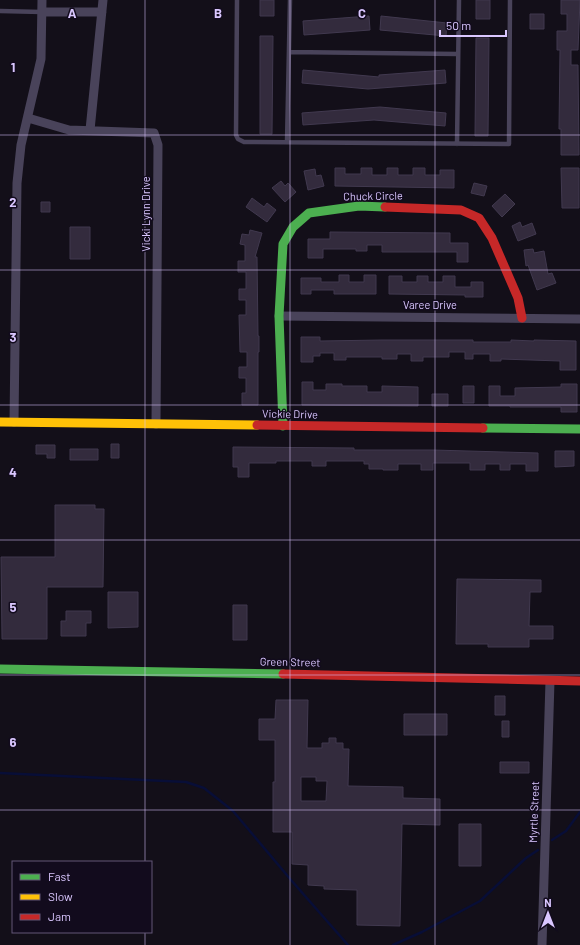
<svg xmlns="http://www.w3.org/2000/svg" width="580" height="945" font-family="Barlow,sans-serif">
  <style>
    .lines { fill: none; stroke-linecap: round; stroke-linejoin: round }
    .stream { stroke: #080e37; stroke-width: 2.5 }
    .building { fill: #332b3d; stroke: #41394f; fill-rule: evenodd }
    .lane { stroke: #49435a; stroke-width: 4.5 }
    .street { stroke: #49435a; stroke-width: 9 }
    .fast { stroke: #4caf50; stroke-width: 9 }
    .slow { stroke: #ffc107; stroke-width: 9 }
    .jam { stroke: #c62828; stroke-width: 9 }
    .grid { fill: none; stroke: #dac7ff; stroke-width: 1; stroke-opacity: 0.55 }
    .labels { text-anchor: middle; stroke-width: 3; stroke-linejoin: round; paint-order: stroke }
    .street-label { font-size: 11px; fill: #dac7ff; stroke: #120b1d }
    .grid-label { font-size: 13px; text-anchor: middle; font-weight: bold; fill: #dac7ff; stroke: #120b1d; stroke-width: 3; stroke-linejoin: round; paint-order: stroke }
  </style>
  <rect width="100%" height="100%" fill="#130f19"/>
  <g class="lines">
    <path class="stream" d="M0 773 186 782 204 788 233 811 291 880 348 945
      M552 840 566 831 580 812
      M393 945 422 932 480 901 526 858 538 850"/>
  </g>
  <path class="building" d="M260 0H274V16H260Z
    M476 0H490V19H476Z
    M561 0H580L578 50H571V65H578L579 155H561V129H559L560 50H557V31H567V14H561Z
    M530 14H544V29H530Z
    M369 16 370 30 304 35 303 21Z
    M381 16 447 23 446 36 380 30Z
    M260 36H273L272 134H260Z
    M476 38H489L488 136H475Z
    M303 70 379 77V75L445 70 446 83 368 89 302 83Z
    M380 107 446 113 445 126 374 120 303 125 302 113Z
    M335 168H345V174H361V168H372V175H387V168H398V175H413V168H425V175H440V170H454V188L335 186Z
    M561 168H579V208H562Z
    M315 169 316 176 321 175 324 186 308 190 304 171Z
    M281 181 285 186 288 183 296 192 285 202 272 188Z
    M474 183 487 186 484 196 471 193Z
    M505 194 515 204 502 217 492 206Z
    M252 198 264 207 267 203 276 210 267 222 246 207Z
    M41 202H50V212H41Z
    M520 222 522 227 532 223 536 234 518 241 512 226Z
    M70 227H90V259H70Z
    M250 230 262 233 255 257H257L258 336H259V352H258V405H242V393H246V378H239V367H247V352H240L239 315H246V300H239V289H246V272H238V261H245V245L240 244 242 234 249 235Z
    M330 232 450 233V243H468V262H457V252H382V245H367V251H356V249H323V258H308V239H330Z
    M533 249 534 253 544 251 548 274 552 273 556 283 537 290 528 265 526 266 524 250Z
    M339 275H349V282H364V275H376V294H334V290H311V294H301V278H321V282H339Z
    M389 276H402V282H417V276H428V282H443V276H455V287H471V282H483V297H465V295L389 294Z
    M301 337H320V341L382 340H473V342H511V340L534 341V340L576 341V370H560V361L501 359V361H490V354H473V359H465V352H449V357H423V361H411V354H397V359H382V357H346V360H334V353H320V356H313V362H301Z
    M302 382H313V390H326V384H342V386H367V392H382V386L418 387V406L302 405Z
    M561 384H577V412H561V407H510V406H489V386H500V396H515V388L561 387Z
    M463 386H474V403H463Z
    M432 394H448V406H432Z
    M111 444H119V458H111Z
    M36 445H55V458H47V454H36Z
    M233 447 354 448V450H433L538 453V471H526V464H510V470H500V464H485V470H470V463H433V470H421V464H398V470H383V469H369V464H364V461H326V466H312V461H276V463H249V477H238V467H233Z
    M70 449H98V460H70Z
    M555 451H574V466L555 467Z
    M55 505H95V509H104L103 587H47V639H2L1 557H55Z
    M457 579 541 580V592H530L529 626H553V639H529V647H488V644H456Z
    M108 592H138V627L108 628Z
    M233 605H247V640H233Z
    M66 611H91V623H86V636H61V621H66Z
    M495 696H505V715H495Z
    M276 700H308L307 748H322V743H329V738H336V743H343V749H349L348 786 403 787V798L440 799V825L402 824 400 926 357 925V890L324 889V886L308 885V865L292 864V832H273V782H275V740H259V719H275ZM301 777H316V781H327L326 801H301Z
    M404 714H447V735H404Z
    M502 721H509V737H502Z
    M500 762H529V773H500Z
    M459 824H481V866H459Z"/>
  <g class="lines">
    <path class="lane" d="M237 0 236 135 238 139 244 142 509 144 510 0
      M0 11 42 12
      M289 52 458 54
      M287 142 290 0
      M457 144 459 0"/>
    <path class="street" d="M42 12H102
      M28 118 69 130 154 133 158 145 156 424
      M90 130 103 0
      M279 316 580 319
      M14 422 17 183 21 145 41 59 42 0
      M542 945 550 681"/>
    <path class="fast" d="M283 426 279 316 283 244 293 227 309 213 359 206 385 207
      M483 428 580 429
      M0 669 283 674"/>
    <path class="slow" d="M0 422 257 425"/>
    <path class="jam" d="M385 207 461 210 479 218 492 238 518 298 522 318
      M257 425 483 428
      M283 674 580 681"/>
  </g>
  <path class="grid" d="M145 0V862M290 0V945M435 0V945M0 135H580M0 270H580M0 405H580M0 540H580M0 675H580M0 810H580M145 932V945"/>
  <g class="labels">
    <g class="street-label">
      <text transform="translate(373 196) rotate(-1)" y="4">Chuck Circle</text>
      <text transform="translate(146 214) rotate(-90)" y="4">Vicki Lynn Drive</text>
      <text x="430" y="309">Varee Drive</text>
      <text transform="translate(290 414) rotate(1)" y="4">Vickie Drive</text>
      <text transform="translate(290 662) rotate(1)" y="4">Green Street</text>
      <text transform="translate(534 812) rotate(-88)" y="4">Myrtle Street</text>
    </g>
  </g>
  <g class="grid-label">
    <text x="72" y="18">A</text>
    <text x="218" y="18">B</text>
    <text x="362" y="18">C</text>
    <text x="13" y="72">1</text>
    <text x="13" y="207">2</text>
    <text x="13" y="342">3</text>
    <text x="13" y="477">4</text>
    <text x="13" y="612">5</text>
    <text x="13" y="747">6</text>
  </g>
  <rect x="12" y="861" width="140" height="72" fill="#120b1d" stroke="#625677"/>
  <rect x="20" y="874" width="20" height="6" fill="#4caf50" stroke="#625677"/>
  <text x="48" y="881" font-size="12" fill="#dac7ff">Fast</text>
  <rect x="20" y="894" width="20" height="6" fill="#ffc107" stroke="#625677"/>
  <text x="48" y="901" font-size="12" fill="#dac7ff">Slow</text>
  <rect x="20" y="914" width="20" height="6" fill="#c62828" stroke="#625677"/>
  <text x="48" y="921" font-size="12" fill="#dac7ff">Jam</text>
  <g transform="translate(548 913)" stroke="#120b1d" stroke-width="3" paint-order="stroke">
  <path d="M0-3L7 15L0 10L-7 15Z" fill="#dac7ff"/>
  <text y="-6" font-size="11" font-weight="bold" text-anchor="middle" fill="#dac7ff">N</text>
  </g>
  <path d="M440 30v6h66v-6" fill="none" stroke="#dac7ff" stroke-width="2"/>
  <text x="446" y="30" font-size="12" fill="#dac7ff" stroke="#120b1d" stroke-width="3" paint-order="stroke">50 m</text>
</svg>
